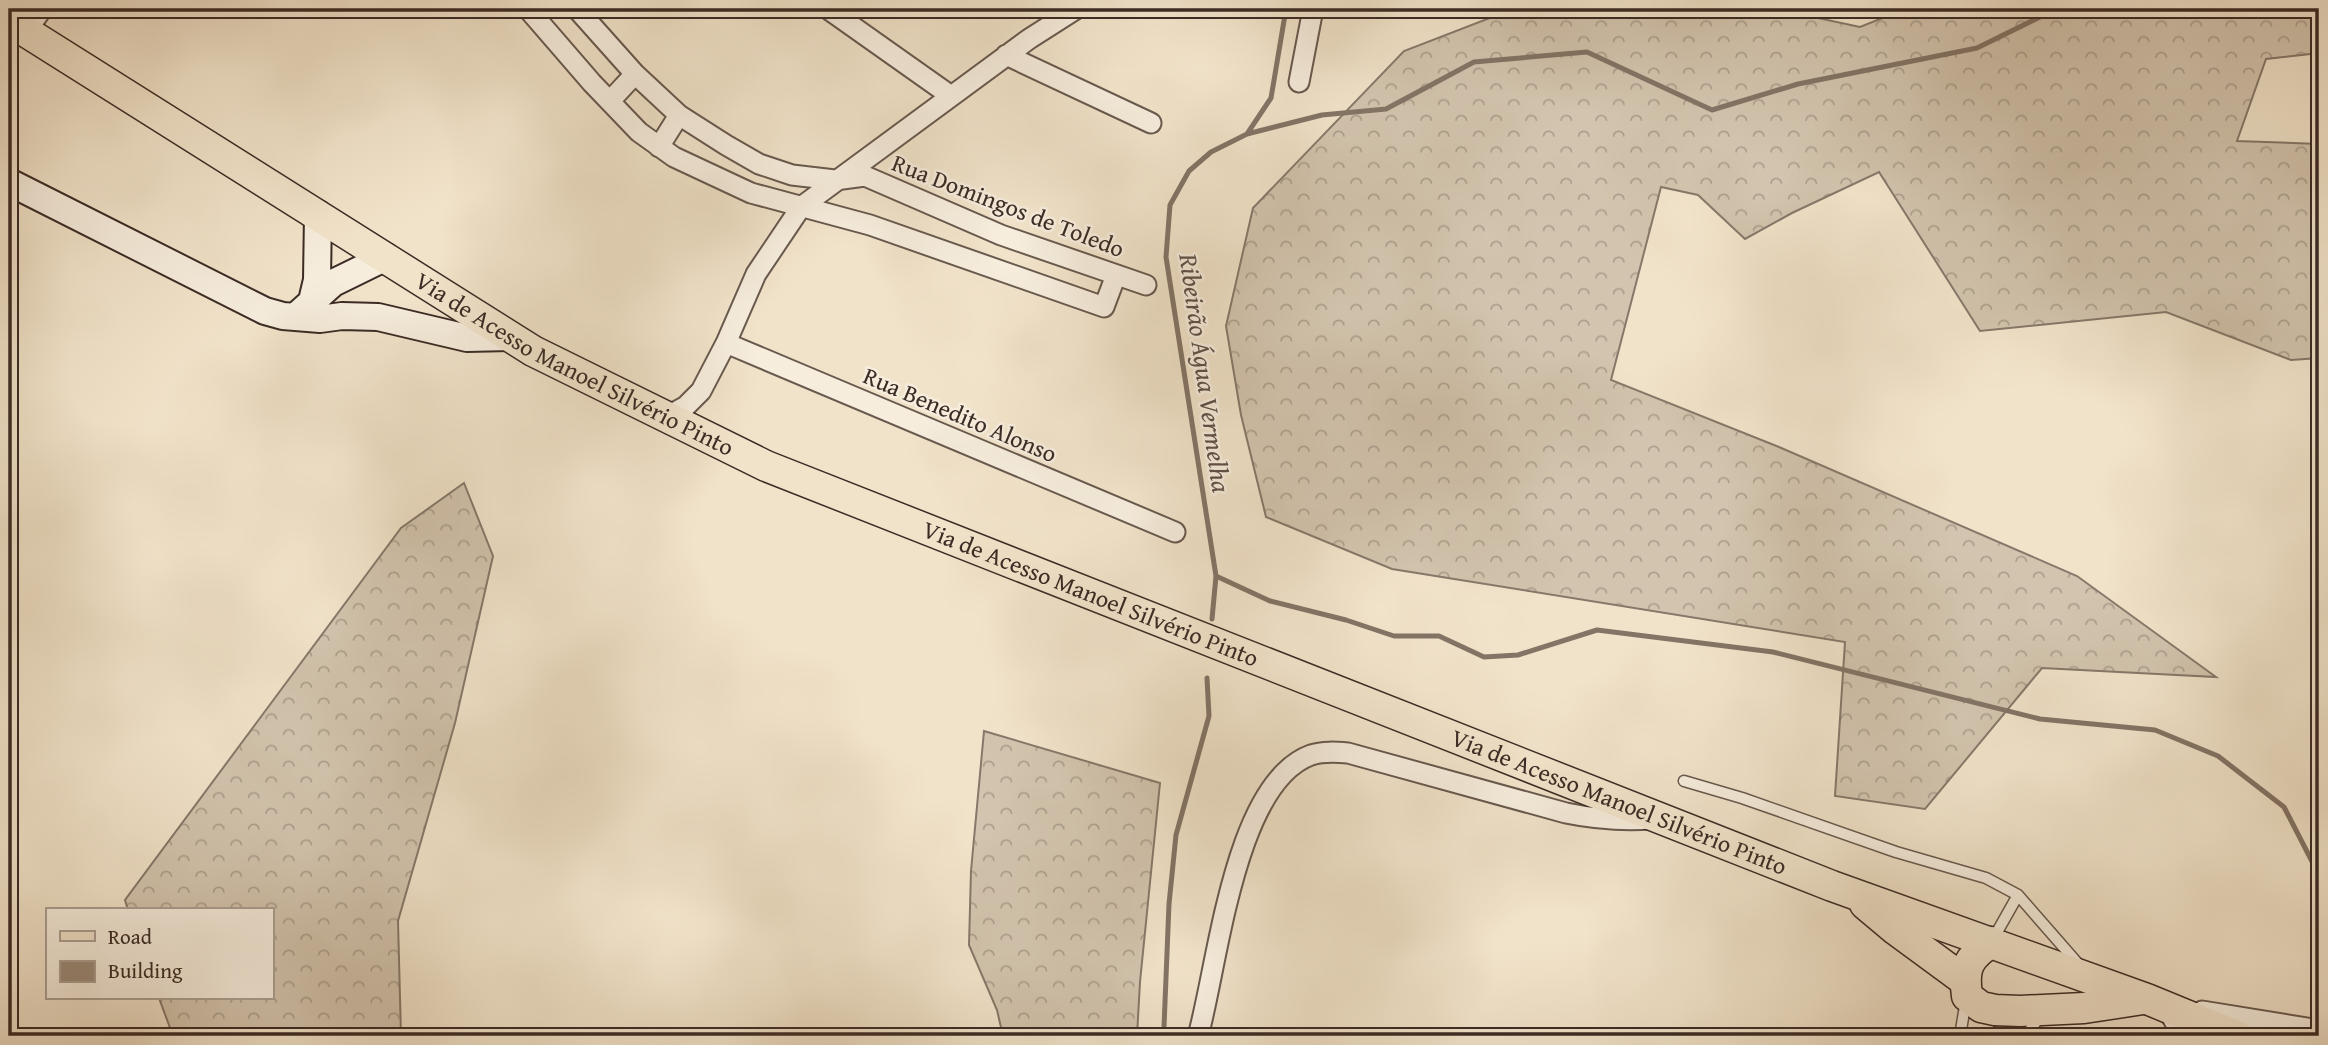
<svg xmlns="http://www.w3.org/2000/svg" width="2328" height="1045" font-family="'Gentium Book Plus',serif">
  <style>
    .forest { fill: url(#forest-crowns); stroke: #86786a; stroke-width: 2 }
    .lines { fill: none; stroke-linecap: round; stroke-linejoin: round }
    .stream { stroke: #837466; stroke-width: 5 }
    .building { fill: url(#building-cross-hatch); stroke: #3b2b25; stroke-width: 2 }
    .lane-casing { stroke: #68594e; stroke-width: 13 }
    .street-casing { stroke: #68594e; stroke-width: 23 }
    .secondary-casing { stroke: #3b2b25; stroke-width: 30 }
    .primary-casing { stroke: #3b2b25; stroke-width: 33 }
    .lane { stroke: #f6eddd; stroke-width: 10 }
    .street { stroke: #f6eddd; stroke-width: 19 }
    .secondary { stroke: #f6eddd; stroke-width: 26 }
    .primary { stroke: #f1e3ca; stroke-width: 30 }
    .labels { text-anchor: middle; stroke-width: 5; stroke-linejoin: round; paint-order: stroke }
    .street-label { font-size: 24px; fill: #3b2b25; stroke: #f6eddd }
    .water-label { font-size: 26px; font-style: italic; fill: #5f4f46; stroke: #f6eddd }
  </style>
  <defs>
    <pattern id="forest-crowns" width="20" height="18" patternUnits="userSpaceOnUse" patternTransform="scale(1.75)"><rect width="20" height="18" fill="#d2c4ae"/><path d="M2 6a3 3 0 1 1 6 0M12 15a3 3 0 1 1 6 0" fill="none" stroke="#ac9f8d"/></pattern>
    <pattern id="building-cross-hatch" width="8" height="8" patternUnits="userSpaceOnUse" patternTransform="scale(1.75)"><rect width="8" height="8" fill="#9a8b7b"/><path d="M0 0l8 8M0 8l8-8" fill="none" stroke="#7f7265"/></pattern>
  </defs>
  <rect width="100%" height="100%" fill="#f1e3ca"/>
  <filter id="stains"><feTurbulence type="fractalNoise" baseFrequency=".00286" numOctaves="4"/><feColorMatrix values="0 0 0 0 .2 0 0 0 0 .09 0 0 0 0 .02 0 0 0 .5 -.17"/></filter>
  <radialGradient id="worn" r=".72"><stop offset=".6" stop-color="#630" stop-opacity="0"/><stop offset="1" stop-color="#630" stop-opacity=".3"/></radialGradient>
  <path class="forest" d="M1513 9H1776L1860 27 1905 9H2319V53L2266 59 2237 141 2319 144V358L2291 360 2166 312 1980 331 1879 172 1792 213 1745 239 1698 195 1661 187 1611 380 1779 447 2077 576 2216 677 2042 668 1925 809 1835 796 1845 642 1392 569 1266 517 1241 415 1226 326 1253 208 1404 51Z
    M464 483 493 556 455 723 398 921 401 1036H173L159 998H271V910H128L125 900 401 528Z
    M984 731 1160 783 1140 982 1137 1036H1003L997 1010 969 945 971 871Z"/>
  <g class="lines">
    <path class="stream" d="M1247 134 1322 115 1386 109 1474 62 1587 52 1712 110 1798 84 1977 48 2056 9
      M1216 576 1270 601 1346 620 1394 636H1439L1484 657 1518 655 1597 630 1773 652 2040 719 2155 730 2218 756 2284 807 2319 875
      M1212 619 1216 576 1166 257 1170 205 1189 171 1211 152 1247 134 1271 98 1286 9
      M1161 1036 1164 1027 1169 904 1176 835 1209 716 1207 678"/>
  </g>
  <path class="building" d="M1997 1021 2037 1036H1990Z"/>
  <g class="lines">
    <g class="lane-casing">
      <path id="lane" d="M1684 781 1742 798 1896 852 1986 878 2018 895 2080 966
        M1992 941 2018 895
        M2028 1033 2040 1016
        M1960 1036 1966 1000"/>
    </g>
    <g class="street-casing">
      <path id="street" d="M528 9 592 83 639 132 674 157 751 193 870 225 1104 307 1116 275
        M577 9 635 74 679 115 726 145 759 164 792 175 835 180 865 176 1001 235 1146 285
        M828 9 951 96
        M25 33 42 9
        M1006 55 1151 123
        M1299 82 1313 9
        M610 101 635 74
        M659 147 679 115
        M726 343 1175 532
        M666 417 686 406 701 391 726 343 756 274 801 207 1029 39 1076 9
        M2166 1007 2183 1036
        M2202 1011 2319 1030
        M1198 1036C1218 965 1234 783 1311 755 1323 751 1336 752 1348 753L1566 813C1595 819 1622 821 1652 819"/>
    </g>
    <g class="secondary-casing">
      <path id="secondary" d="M9 182 265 311 283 316 320 319 342 316 378 317 467 338 512 337
        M312 301 317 280 318 214
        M295 317 333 283 386 257"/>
    </g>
    <g class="primary-casing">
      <g id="primary">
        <path id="s1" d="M9 21 533 351 766 466 1832 886 2147 999 2237 1036"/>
        <path d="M1865 904 1896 930 1964 980"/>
        <path d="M1991 942C1968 958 1963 967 1967 996L1981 1007 1995 1010 2020 1011 2084 1008 2143 999"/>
      </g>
    </g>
    <use href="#lane" class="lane"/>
    <use href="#street" class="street"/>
    <use href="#secondary" class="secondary"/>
    <use href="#primary" class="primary"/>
  </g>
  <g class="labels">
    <g class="street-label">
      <text transform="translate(1008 206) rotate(21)" y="8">Rua Domingos de Toledo</text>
      <text dy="8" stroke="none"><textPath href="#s1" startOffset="662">Via de Acesso Manoel Silvério Pinto</textPath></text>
      <text transform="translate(960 415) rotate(23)" y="8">Rua Benedito Alonso</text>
      <text dy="8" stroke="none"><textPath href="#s1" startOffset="1228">Via de Acesso Manoel Silvério Pinto</textPath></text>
      <text dy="8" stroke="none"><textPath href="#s1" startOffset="1796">Via de Acesso Manoel Silvério Pinto</textPath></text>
    </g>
    <g class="water-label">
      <text transform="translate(1205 373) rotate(82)" y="9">Ribeirão Água Vermelha</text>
    </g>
  </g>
  <rect width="2328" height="1045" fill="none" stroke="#f1e3ca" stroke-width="35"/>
  <rect x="10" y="10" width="2307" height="1024" fill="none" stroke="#3b2b25" stroke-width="3.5"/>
  <rect x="18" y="18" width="2293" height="1010" fill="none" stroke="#3b2b25" stroke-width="2"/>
  <rect x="46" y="908" width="228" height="91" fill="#f6eddd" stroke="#ab9f93" stroke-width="2"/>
  <rect x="60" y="931" width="35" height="10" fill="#f1e3ca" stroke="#ab9f93" stroke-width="2"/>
  <text x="108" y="944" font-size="21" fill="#3b2b25">Road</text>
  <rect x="60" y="961" width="35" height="21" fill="#9a8b7b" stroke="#ab9f93" stroke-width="2"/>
  <text x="108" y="978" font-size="21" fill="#3b2b25">Building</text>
  <rect width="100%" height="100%" filter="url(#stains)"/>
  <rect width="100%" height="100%" fill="url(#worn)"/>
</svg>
